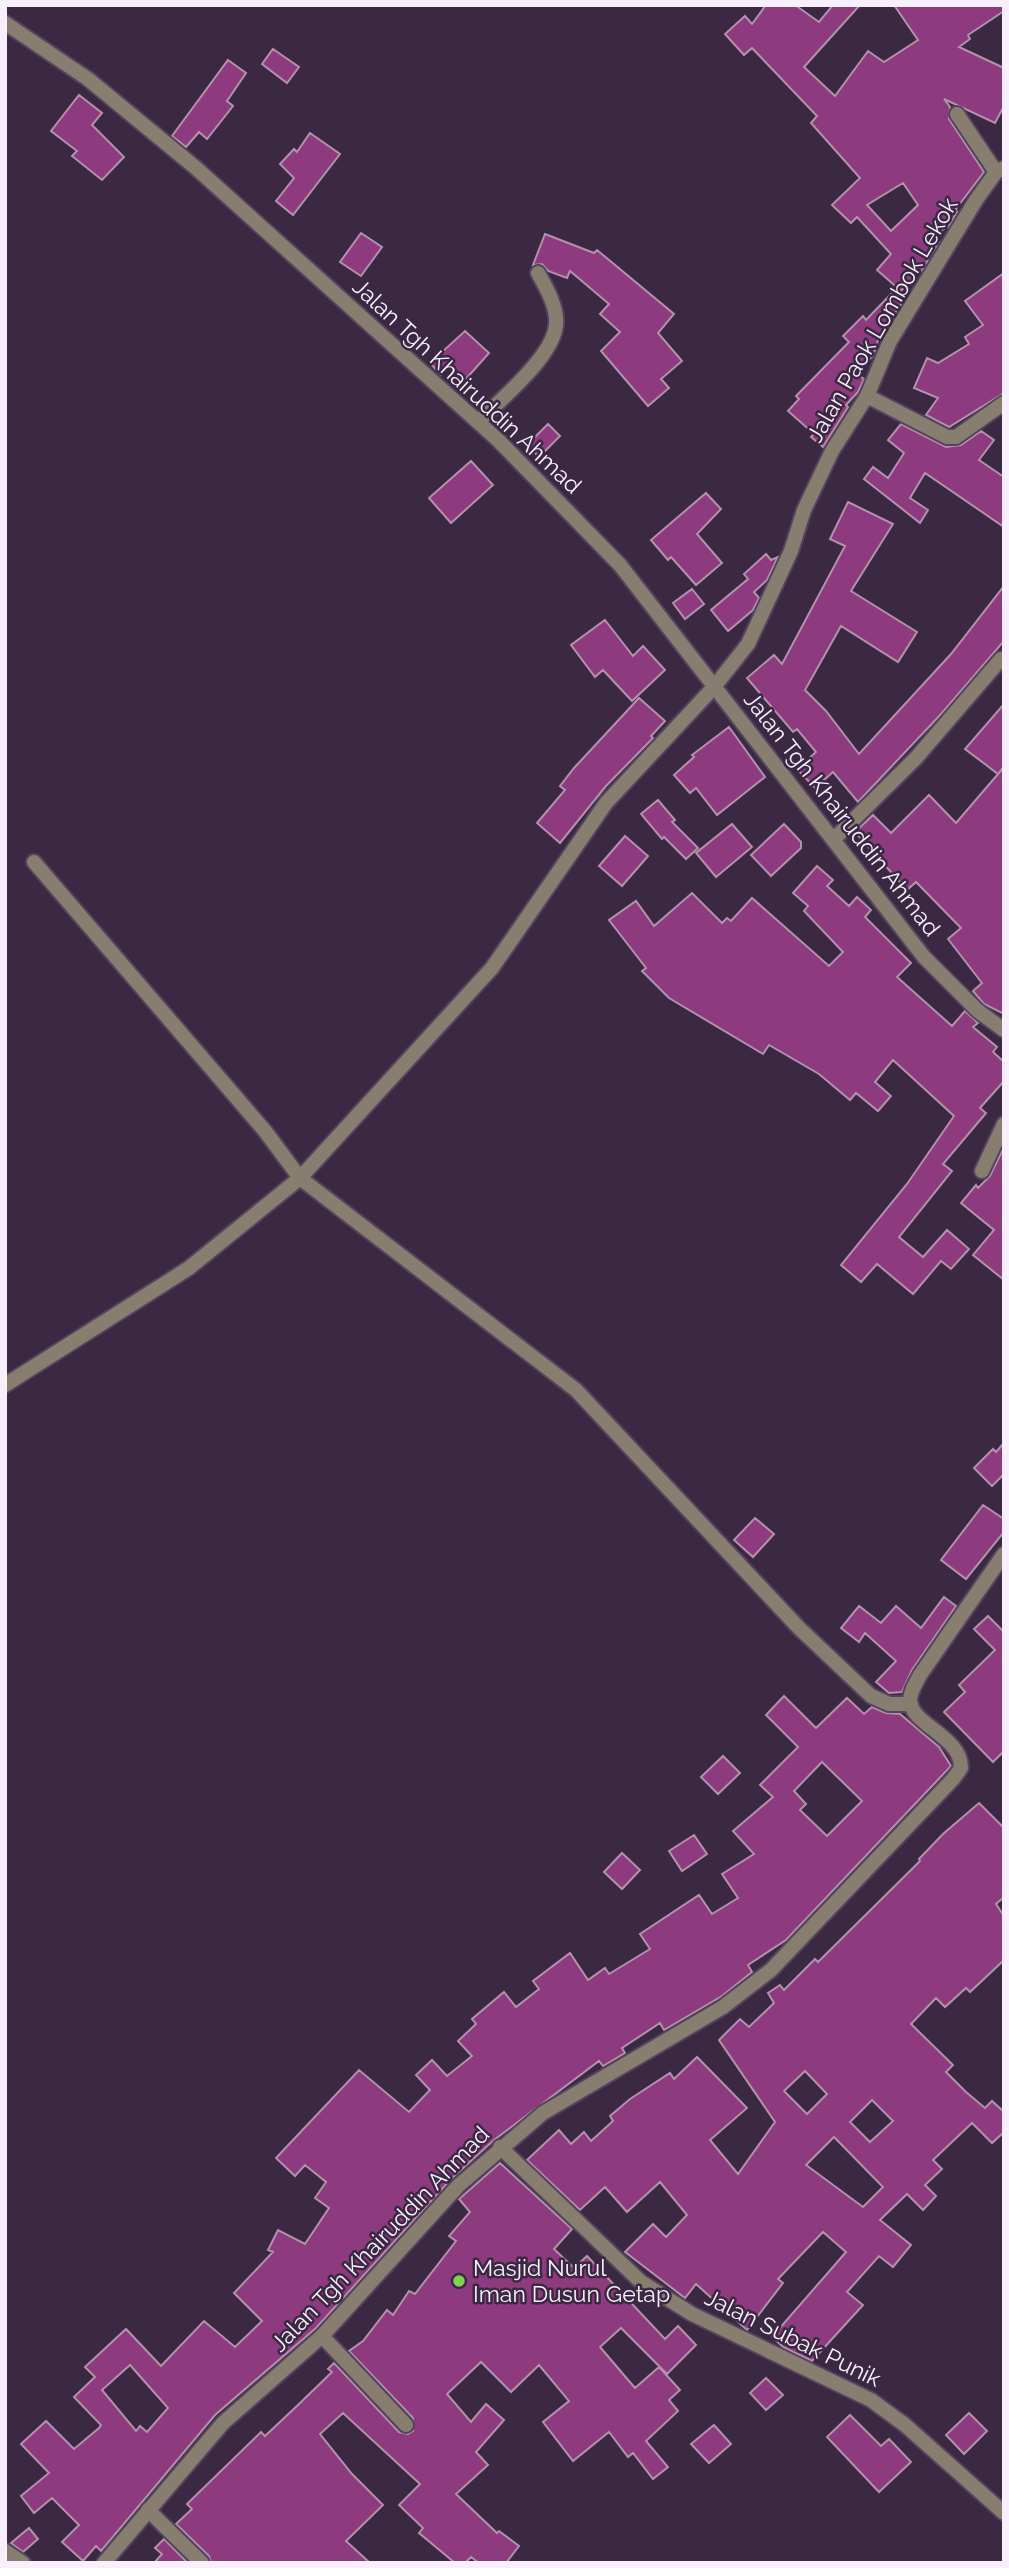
<svg xmlns="http://www.w3.org/2000/svg" width="1009" height="2568" font-family="Raleway,sans-serif">
  <style>
    .building { fill: #8d3a7e; stroke: #b391aa; stroke-width: 2; fill-rule: evenodd }
    .lines { fill: none; stroke-linecap: round; stroke-linejoin: round }
    .minor-casing { stroke: #55445d; stroke-width: 18 }
    .tertiary-casing { stroke: #55445d; stroke-width: 18 }
    .minor { stroke: #887e70; stroke-width: 14 }
    .tertiary { stroke: #887e70; stroke-width: 14 }
    .poi-dot { fill: #81d050; stroke: #3b2843; stroke-width: 2.5 }
    .labels { text-anchor: middle; stroke-width: 5; stroke-linejoin: round; paint-order: stroke }
    .street-label { font-size: 23px; fill: #f8effd; stroke: #3b2843 }
    .poi-label { font-size: 23px; fill: #f8effd; stroke: #3b2843; text-anchor: start }
  </style>
  <rect width="100%" height="100%" fill="#3b2843"/>
  <path class="building" d="M766 5H795L819 22 833 5H860L804 67 835 96 868 51 884 62 918 40 894 5H1004V11L968 35 970 39 959 47 1004 68V106L995 123 944 99 950 107 949 119 984 172 956 209 957 212 949 226 933 236 939 242 921 272 919 271 901 291 877 270 891 254 857 217 851 223 832 205 860 178 811 123 817 116 752 48 744 55 725 34 745 16 752 24ZM903 183 918 205 891 231 867 205Z
    M273 49 299 67 287 83 262 64Z
    M228 60 246 73 227 101 233 106 207 139 199 132 186 147 172 136Z
    M79 95 102 113 92 125 124 157 102 180 72 156 77 151 51 131Z
    M310 133 340 154 293 215 276 201 294 178 280 164 294 149 297 152Z
    M361 233 382 247 361 276 340 262Z
    M545 234 594 253 597 250 674 314 658 333 682 361 661 379 669 388 648 406 601 351 620 332 600 314 609 304 570 271 567 278 548 271 542 264 533 265Z
    M1004 273V393L949 427 926 415 938 398 914 388 927 358 938 363 969 344 965 337 983 325 965 301Z
    M892 293 902 303 880 334 873 356 856 373 864 379 858 392 846 405 848 407 823 447 811 437 814 434 788 411 799 399 796 396 849 342 843 336 863 316 866 320Z
    M465 331 489 353 465 380 449 366 441 375 430 363Z
    M548 424 560 436 539 457 527 445Z
    M901 424 946 447 961 445 981 431 994 440 979 460 1004 477V527L925 473 910 498 928 510 920 523 864 479 873 467 888 478 904 453 888 440Z
    M471 461 493 485 451 523 429 498Z
    M706 493 721 509 697 534 722 563 696 585 671 557 668 560 651 540Z
    M848 502 893 524 851 591 917 632 898 662 841 626 805 690 826 711 859 754 951 654 1004 586V641L942 713 858 802 833 772 815 788 797 769 816 752 797 729 793 732 747 678 774 655 782 664 845 546 830 539Z
    M766 554 771 560 778 557 767 580 754 592 759 598 753 610 728 631 711 610 748 579 744 574Z
    M692 589 704 604 685 619 673 603Z
    M605 620 633 656 643 646 665 670 632 701 603 670 595 677 571 645Z
    M639 698 665 721 651 736 653 738 606 786 560 843 537 823 565 790 560 786 574 768Z
    M1004 704V766L998 774 965 749Z
    M729 727 765 777 717 815 696 788 690 793 674 775 694 757 692 755Z
    M1004 767V1014L984 1004 973 991 982 983 948 939 961 928 916 882 907 890 855 832 873 815 891 833 929 795 956 823Z
    M658 800 675 820 672 822 698 848 686 859 664 837 662 839 641 814Z
    M732 824 752 847 716 877 696 853Z
    M784 824 801 842V848L771 876 751 855Z
    M625 836 648 856 622 886 599 866Z
    M817 866 833 880 827 886 849 906 857 897 871 910 865 917 911 963 897 977 952 1026 965 1011 978 1023 973 1027 997 1047 993 1052 1004 1062V1081L980 1108 986 1113 943 1164 952 1171 899 1237 923 1257 947 1230 969 1249 951 1269 941 1261 913 1294 877 1264 861 1282 841 1265 907 1184 954 1116 893 1060 875 1082 891 1096 878 1111 856 1093 850 1100 819 1074 769 1045 763 1054 669 998 642 971 646 968 609 920 636 901 654 926 692 893 722 923 727 918 731 921 752 898 829 966 843 952 804 911 808 906 793 893Z
    M1004 1147V1280L973 1255 994 1230 961 1203 976 1185 978 1188 990 1176Z
    M1004 1443V1474L992 1486 974 1468 993 1449 996 1452Z
    M983 1505 1004 1519V1532L966 1579 941 1560Z
    M755 1518 774 1534 753 1557 734 1540Z
    M944 1597 956 1606 912 1670 902 1692 889 1693 876 1682 896 1661 865 1633 859 1642 841 1628 859 1606 881 1623 896 1606 921 1628Z
    M988 1616 1004 1632V1751L993 1762 944 1712 965 1692 959 1685 995 1650 974 1629Z
    M784 1696 816 1728 847 1698 864 1714 872 1707 886 1713 900 1714 939 1747 951 1766 786 1940 748 1965 752 1972 722 1996 664 2030 660 2023 622 2048 625 2053 603 2066 599 2061 494 2140 451 2179 316 2328 215 2415 101 2551 96 2546 83 2561 62 2542 79 2525 52 2498 34 2513 21 2496 49 2473 21 2444 46 2421 74 2449 99 2428 101 2425 74 2397 95 2377 85 2367 126 2329 161 2366 204 2321 235 2347 262 2321 234 2293 273 2252 268 2250 278 2230 305 2244 329 2208 315 2198 326 2182 305 2165 295 2176 276 2158 359 2070 409 2112 430 2090 416 2075 432 2060 447 2076 472 2056 458 2041 476 2024 472 2019 504 1992 516 2007 539 1989 533 1981 570 1953 588 1980 605 1968 609 1974 650 1949 640 1934 699 1895 712 1914 738 1898 722 1874 754 1854 733 1831 773 1797 760 1785 798 1747 766 1715ZM822 1762 862 1801 827 1836 800 1810 806 1804 794 1791ZM130 2365 168 2408 147 2432 140 2426 136 2431 102 2390Z
    M723 1756 740 1773 718 1794 701 1777Z
    M979 1803 1004 1828V1897L996 1904 1004 1916V1960L970 1992 966 1988 945 2007 936 1998 911 2024 953 2065 946 2072 966 2092 985 2108 992 2101 1004 2112V2132L992 2143 972 2123 933 2160 942 2169 925 2185 936 2196 923 2210 907 2194 880 2220 911 2245 893 2267 879 2256 847 2292 863 2305 812 2361 783 2347 772 2337 846 2252 823 2232 778 2279 783 2283 747 2330 696 2284 685 2298 625 2252 653 2224 666 2237 687 2215 660 2182 627 2212 605 2187 580 2210 527 2160 559 2130 571 2144 584 2132 591 2141 613 2121 610 2116 630 2099 670 2073 674 2079 697 2057 747 2108 710 2140 738 2174 775 2122 719 2040 740 2019 749 2027 774 2003 768 1993 780 1985 784 1990 815 1959 818 1962 920 1861 919 1859 943 1834ZM805 2071 827 2094 807 2114 784 2091ZM872 2100 893 2121 870 2142 850 2122ZM834 2137 883 2187 863 2207 806 2165Z
    M694 1835 707 1854 682 1871 669 1851Z
    M622 1853 640 1870 622 1889 604 1872Z
    M500 2163 572 2229 554 2249 574 2268 587 2256 665 2339 678 2326 696 2345 667 2374 621 2328 600 2347 635 2388 659 2367 680 2390 669 2400 678 2411 646 2441 668 2467 653 2479 633 2453 628 2457 609 2432 573 2461 543 2422 569 2401 539 2365 511 2392 481 2362 447 2394 471 2422 486 2404 504 2420 476 2452 488 2465 456 2494 497 2533 499 2531 519 2546 506 2563H479L471 2557 465 2563H455L419 2533 423 2528 399 2505 420 2484 343 2413 320 2434 352 2474 383 2505 346 2541 370 2563H211L209 2556 176 2524 192 2509 187 2504 261 2432 265 2436 299 2404 332 2372 328 2369 334 2363 399 2432 408 2434 413 2431V2418L349 2351 363 2341 387 2310 393 2315 409 2291 415 2294 456 2241 449 2236 470 2212 459 2199Z
    M766 2378 783 2395 766 2410 750 2393Z
    M969 2413 987 2431 964 2454 946 2435Z
    M850 2415 881 2446 889 2439 911 2462 879 2492 827 2437Z
    M714 2425 731 2444 709 2463 691 2444Z
    M29 2528 38 2539 23 2552 11 2543Z
    M164 2539 188 2563H154L162 2554 155 2548Z"/>
  <g class="lines">
    <g class="minor-casing">
      <path id="minor" d="M957 114 996 172
        M867 396 947 437H956L1004 403
        M478 422C500 400 553 357 556 325 558 308 546 287 538 273
        M834 839 916 758 1001 659
        M34 862 265 1131 300 1178 492 968 606 803 714 687 748 644 791 551 804 510 832 451 867 396 890 341 976 200 996 172 1004 168
        M982 1171 1004 1124
        M5 1385 189 1268 300 1178 576 1390 799 1628 871 1696 889 1704H911
        M500 2147 641 2282 692 2314 871 2400 905 2425 1004 2513
        M322 2336 406 2425
        M148 2510 202 2563
        M5 2551 23 2563"/>
    </g>
    <g class="tertiary-casing">
      <path id="tertiary" d="M5 23 88 79 196 168 498 440 620 565 924 957 978 1011 1004 1030
        M104 2563 223 2423 322 2336 458 2186 543 2113 723 2007 771 1970 953 1779 961 1768C962 1737 912 1725 910 1701 910 1691 916 1683 920 1675L1004 1554"/>
    </g>
    <use href="#minor" class="minor"/>
    <use href="#tertiary" class="tertiary"/>
  </g>
  <circle class="poi-dot" cx="459" cy="2281" r="7"/>
  <g class="labels">
    <g class="street-label">
      <text transform="translate(882 320) rotate(-60)" y="8">Jalan Paok Lombok Lekok</text>
      <text transform="translate(467 386) rotate(43)" y="8">Jalan Tgh Khairuddin Ahmad</text>
      <text transform="translate(842 814) rotate(52)" y="8">Jalan Tgh Khairuddin Ahmad</text>
      <text transform="translate(380 2239) rotate(-46)" y="8">Jalan Tgh Khairuddin Ahmad</text>
      <text transform="translate(793 2338) rotate(26)" y="8">Jalan Subak Punik</text>
    </g>
    <g class="poi-label">
      <text x="473" y="2276">Masjid Nurul<tspan x="473" dy="26">Iman Dusun Getap</tspan></text>
    </g>
  </g>
  <rect width="1009" height="2568" fill="none" stroke="#f8effd" stroke-width="14"/>
</svg>
